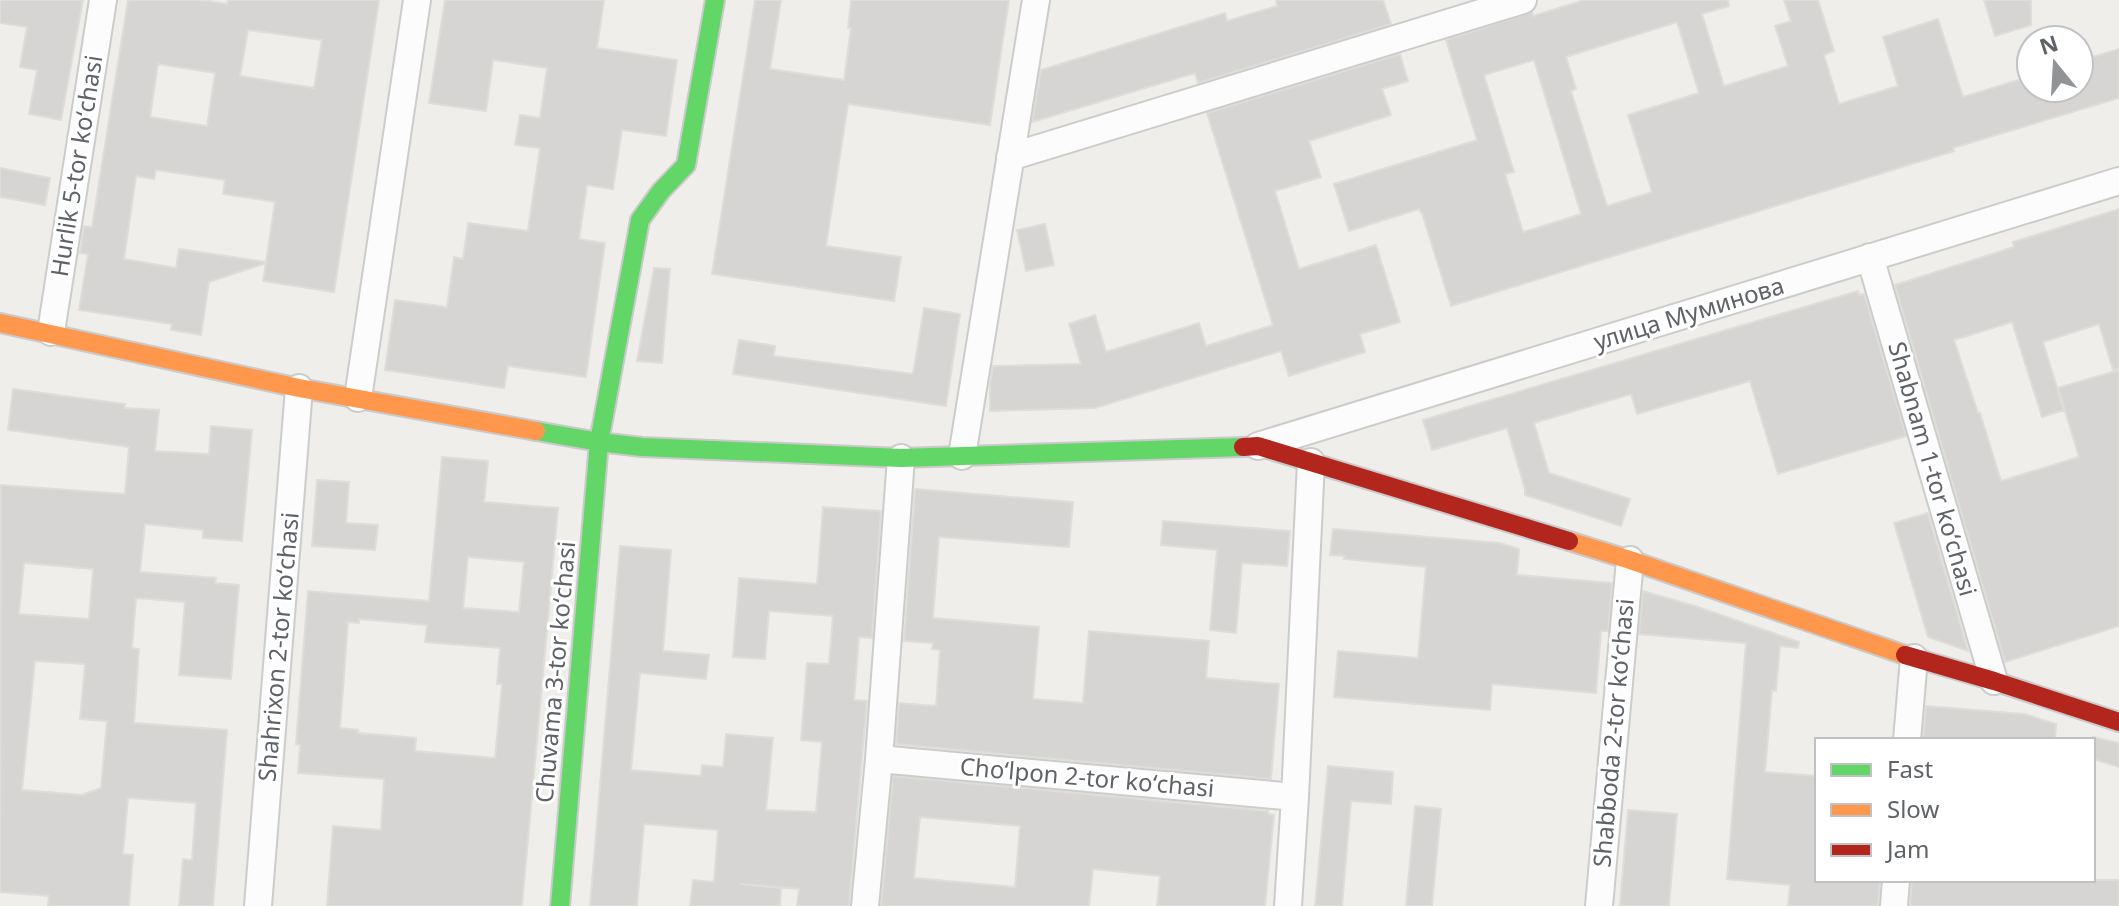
<svg xmlns="http://www.w3.org/2000/svg" width="2119" height="906" font-family="'Noto Sans',sans-serif">
  <style>
    .building { fill: #d6d5d3; stroke: #deddd9; stroke-width: 2; fill-rule: evenodd }
    .lines { fill: none; stroke-linecap: round; stroke-linejoin: round }
    .street-casing { stroke: #cbcccc; stroke-width: 30 }
    .fast-casing { stroke: #cacacb; stroke-width: 22 }
    .slow-casing { stroke: #cacacb; stroke-width: 22 }
    .jam-casing { stroke: #cacacb; stroke-width: 22 }
    .street { stroke: #fdfcfc; stroke-width: 26 }
    .fast { stroke: #63d668; stroke-width: 18 }
    .slow { stroke: #ff974d; stroke-width: 18 }
    .jam { stroke: #b3261e; stroke-width: 18 }
    .labels { text-anchor: middle; stroke-width: 6; stroke-linejoin: round; paint-order: stroke }
    .street-label { font-size: 24px; fill: #5f6368; stroke: #fff }
  </style>
  <rect width="100%" height="100%" fill="#efeeea"/>
  <path class="building" d="M0 0H83L61 120 29 114 37 70 20 67 27 27 0 23Z
    M128 0H204L227 4 228 0H379L334 292 263 281 266 263 209 282 201 335 171 330 172 324 79 310 88 254 80 253 84 226 92 227ZM248 30 322 40 314 88 240 76ZM158 64 215 73 207 126 150 117ZM156 170 225 180 223 194 275 202 266 262 179 249 176 268 124 259 136 176 154 179Z
    M445 0H604L597 48 677 60 666 136 622 130 613 189 587 185 579 239 605 243 586 377 508 366 504 388 385 370 395 300 447 307 454 257 463 259 468 223 528 231 540 148 515 145 520 115 540 118 547 68 493 60 486 111 429 103Z
    M755 0H781L770 69 844 80 851 28H848L851 0H1009L990 125 848 104 826 246 901 257 894 301 712 274Z
    M1276 0H1383L1391 24 1198 83 1195 73 1032 122 1041 70 1225 13 1227 21 1277 6Z
    M1584 0H1728L1729 6 1702 14 1724 86 1788 66 1775 26 1791 21 1784 0H1818L1834 51 1824 55 1839 104 1898 86 1883 37 1938 19 1963 97 2031 76V88H2079V61L2119 49V98L1953 148 1954 151 1451 306 1422 213H1421L1419 209 1349 231 1334 184 1477 140 1446 40 1532 12 1533 16ZM1677 22 1699 93 1628 115 1652 192 1607 206 1571 91 1576 89 1566 57ZM1534 60 1581 214 1523 232 1505 174 1514 172 1484 75Z
    M1984 0H2031V25L1995 36Z
    M1400 54 1408 81 1382 89 1391 115 1309 141 1321 177 1275 191 1299 269 1376 245 1400 322 1360 334 1365 352 1289 376 1281 351 1095 408 990 411V385L993 366 1081 364 1069 324 1095 315 1106 352 1199 323 1206 346 1273 325 1207 113Z
    M0 168 50 178 45 205 0 197Z
    M2119 209V369L2113 370 2099 324 2043 342 2064 410 2042 417 2012 322 1954 340 1978 413H1980L2001 481 2079 457 2058 388 2119 370V626L2005 662 1895 285 2014 247 2013 242Z
    M1045 224 1054 265 1026 271 1017 230Z
    M654 268 670 269 662 363 637 361Z
    M1858 291 1859 295 1864 294 1906 436 1778 474 1750 381 1637 414 1631 394 1534 423 1549 473 1630 499 1621 526 1525 495V489L1507 428 1432 450 1423 420Z
    M924 308 960 314 946 406 733 374 739 340 775 346 774 356 913 374Z
    M13 389 125 404 124 408 159 410 155 451 209 454 211 426 252 430 242 541 203 538V530L145 524 140 572 216 578 215 583 239 585 231 679 179 675 185 602 136 598 132 648 139 649 134 723 227 730 213 906H179L183 859 192 860 196 803 128 798 123 854 133 855 129 906H48L49 896 0 892 1 485 125 494 129 447 8 430ZM24 563 93 569 89 619 19 614ZM35 661 85 664 80 719 107 721 101 788 82 795 22 790Z
    M442 457 488 461 484 502 558 508 522 906H327L333 826 381 830 384 779 298 773 300 745 296 744 308 591 429 601ZM468 557 524 562 519 612 463 608ZM359 619 427 625 425 642 500 648 497 684H502L495 758 415 751 416 738 358 733V730L340 728 348 622 359 623Z
    M317 480 349 482 346 523 378 525 375 550 312 546Z
    M915 489 1073 502 1069 547 939 537 933 618 1039 627 1033 699 1083 703 1089 631 1209 641 1206 678 1279 684 1271 779 896 744 899 703 936 706 940 650 932 649 933 643 904 641Z
    M823 507 881 511 872 638 859 637 854 700 867 701 849 906H797L799 889 740 884 781 888 780 906H690L693 880 714 882 718 830 644 824 637 906H590L620 546 671 550 663 651 709 655 706 679 640 673 631 770 701 776 702 765 723 767 726 734 773 738 766 810 816 812 822 742 801 740 807 663 829 664 833 616 769 611 765 659 733 657 739 578 817 584Z
    M1928 513 1968 651 1928 637 1894 523Z
    M1163 521 1290 531 1287 566 1242 563 1236 633 1210 630 1217 550 1161 545Z
    M1333 529 1500 543 1519 549 1517 575 1612 583 1608 631H1601L1596 693 1492 684 1490 710 1334 697 1338 651 1418 658 1426 567 1344 559 1345 556 1330 555Z
    M1643 591 1695 606 1799 642 1798 648 1780 646 1776 691 1772 690 1765 772 1817 776V880H1880L1878 906H1788L1790 885 1727 879 1746 643 1639 634Z
    M1926 706 2024 714 2056 724 2055 740H1923Z
    M2093 737 2119 743V767L2093 759Z
    M1328 766 1393 772 1391 804 1351 801 1342 906H1315Z
    M893 776 1268 811V814L1274 815 1265 906H1157L1160 876 1093 869 1089 906H881ZM920 817 1020 826 1015 887 914 878Z
    M1415 806 1441 809 1432 906H1406Z
    M1628 810 1677 814 1669 906H1620Z
    M1912 880H2119V906H1910Z"/>
  <g class="lines">
    <g class="street-casing">
      <path id="street" d="M1010 157 1523 0
        M1870 257 1994 681
        M51 332 103 0
        M358 398 417 0
        M1258 446 2119 181
        M962 456 1036 0
        M1907 740 1914 658
        M879 759 1295 797
        M258 906 299 388
        M865 906 879 759 901 458
        M1288 906 1295 797 1311 462
        M1599 906 1630 560
        M1894 906 1896 880"/>
    </g>
    <g class="fast-casing">
      <path id="fast" d="M536 431 599 442 642 447 901 458 1243 447
        M560 906 599 442 640 220 661 191 686 165 715 0"/>
    </g>
    <g class="slow-casing">
      <path id="slow" d="M0 323 299 388 536 431
        M1569 541 1630 560 1905 655"/>
    </g>
    <g class="jam-casing">
      <path id="jam" d="M1243 447 1258 446 1569 541
        M1905 655 1994 681 2119 722"/>
    </g>
    <use href="#street" class="street"/>
    <use href="#fast" class="fast"/>
    <use href="#slow" class="slow"/>
    <use href="#jam" class="jam"/>
  </g>
  <g class="labels">
    <g class="street-label">
      <text transform="translate(77 166) rotate(-81)" y="8">Hurlik 5-tor koʻchasi</text>
      <text transform="translate(1689 314) rotate(-17)" y="8">улица Муминова</text>
      <text transform="translate(1932 469) rotate(74)" y="8">Shabnam 1-tor koʻchasi</text>
      <text transform="translate(279 647) rotate(-85)" y="8">Shahrixon 2-tor koʻchasi</text>
      <text transform="translate(556 672) rotate(-85)" y="8">Chuvama 3-tor koʻchasi</text>
      <text transform="translate(1614 733) rotate(-85)" y="8">Shabboda 2-tor koʻchasi</text>
      <text transform="translate(1087 778) rotate(5)" y="8">Cho‘lpon 2-tor koʻchasi</text>
    </g>
  </g>
  <rect x="1815" y="738" width="280" height="144" fill="#ffffff" stroke="#bfc1c3" stroke-width="2"/>
  <rect x="1831" y="764" width="40" height="12" fill="#63d668" stroke="#bfc1c3" stroke-width="2"/>
  <text x="1887" y="778" font-size="24" fill="#5f6368">Fast</text>
  <rect x="1831" y="804" width="40" height="12" fill="#ff974d" stroke="#bfc1c3" stroke-width="2"/>
  <text x="1887" y="818" font-size="24" fill="#5f6368">Slow</text>
  <rect x="1831" y="844" width="40" height="12" fill="#b3261e" stroke="#bfc1c3" stroke-width="2"/>
  <text x="1887" y="858" font-size="24" fill="#5f6368">Jam</text>
  <g transform="translate(2055 64) rotate(342)"><circle r="38" fill="#ffffff" stroke="#bfc1c3" stroke-width="2"/>
  <path d="M0-6L14 30L0 20L-14 30Z" fill="#919496"/>
  <text y="-12" font-size="22" font-weight="bold" text-anchor="middle" fill="#5f6368">N</text>
  </g>
</svg>
